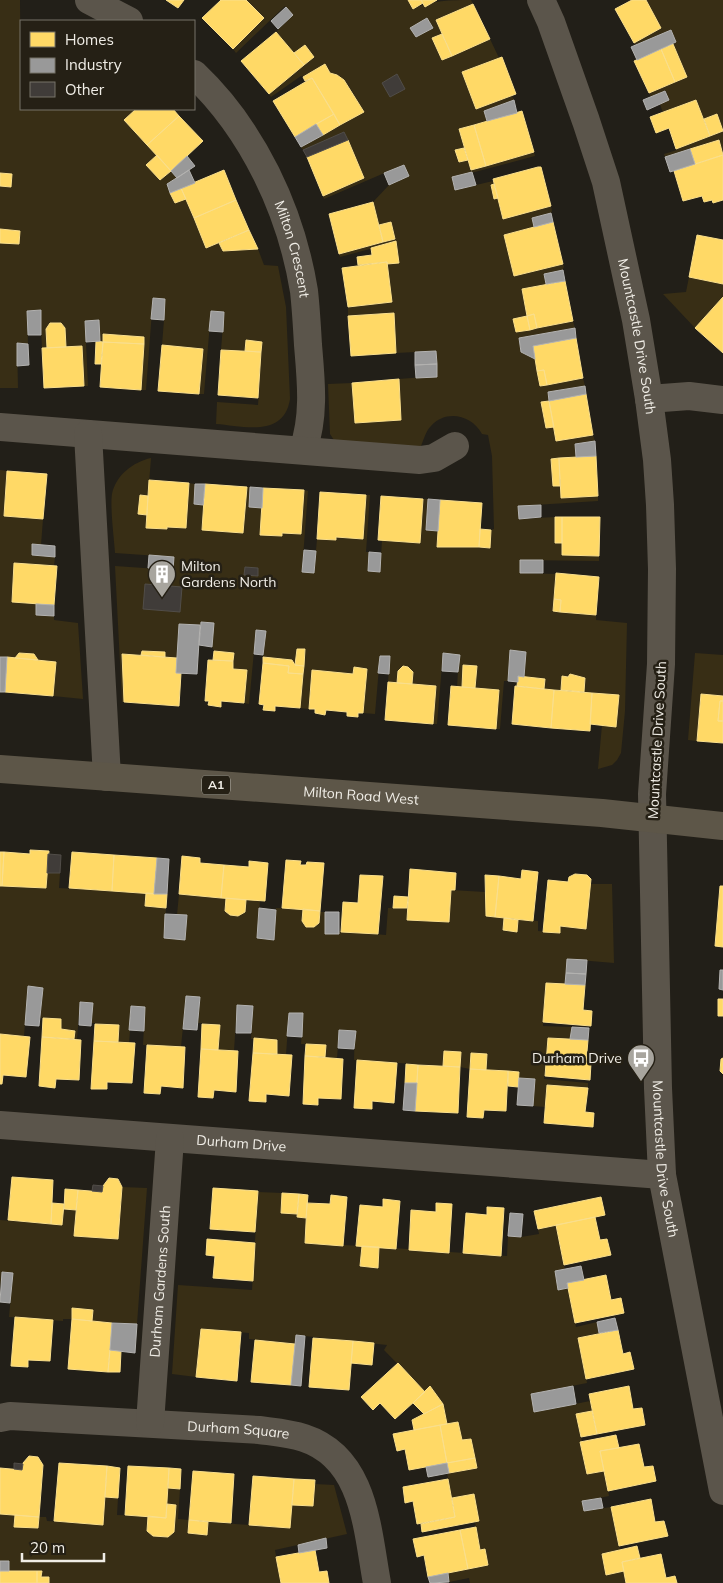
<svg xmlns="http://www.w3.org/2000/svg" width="723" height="1583" font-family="Mulish,sans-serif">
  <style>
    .green { fill: #382e15; fill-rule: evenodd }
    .homes { fill: #ffd966; stroke: #fadf8c }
    .industry { fill: #999; stroke: #b3b2b0 }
    .building { fill: #403c39; stroke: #514d48 }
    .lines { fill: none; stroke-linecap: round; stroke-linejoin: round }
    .minor { stroke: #5b554b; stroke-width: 28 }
    .major { stroke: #5d5648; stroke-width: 28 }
    .labels { text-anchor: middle; stroke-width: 5; stroke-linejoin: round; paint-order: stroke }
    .shield { fill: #252015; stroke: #b3b0a7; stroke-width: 1 }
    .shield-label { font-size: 12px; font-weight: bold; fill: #f0ede6 }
    .street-label { font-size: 14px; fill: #f0ede6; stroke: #252015 }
    .poi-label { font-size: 14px; fill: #f0ede6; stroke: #252015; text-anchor: start }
  </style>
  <rect width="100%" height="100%" fill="#221f18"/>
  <path class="green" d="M0 0H20L21 109H136L124 120 157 155 147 165 160 180 171 171 177 178 167 184 175 203 186 199 206 248 219 243 223 251 258 249 264 265 278 266 286 307 290 399C284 438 243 426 216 424L217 402 258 405 262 342 246 340 245 351 221 350 224 312 211 311 204 394H199L203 349 162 345 164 320 153 298 146 390H141L144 337 103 334V342L100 341 99 320 85 321 88 386H84L82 346 66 347 65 328 61 323 47 348H42L40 310 27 311 28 344 17 343 18 388H0V243L19 244 20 231 0 229V186L12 174 0 173Z
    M246 0H408L413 9C432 0 450 0 471 0L473 4 436 20 442 34 432 39 442 60 490 39 499 58 462 73 476 109 512 96 514 100 484 111 487 121 459 129 464 148 455 150 459 162 468 160 471 170 534 152 535 156 452 178 455 190 493 181 494 184 491 186 494 199 498 198 503 219 551 206 552 211 551 213 532 218 534 227 504 235 514 276 563 264 564 267 563 268V270L544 274 546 284 522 289 527 316 513 319 517 332 573 321 575 328 519 338 521 352 535 359 540 386 583 378 585 386 548 392 549 401 542 402 546 428 554 427 593 435 595 441 575 444 576 457 551 459 553 486H560L561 498 598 496V501L519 506V519L555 517V543H562V555L599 556V561L521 560 520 573 556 574 553 611 596 615V620L627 623 625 711 621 753 617 760 612 765 598 769 602 725 616 726 619 696 584 692 585 678 570 674 568 677 562 676 561 690 544 689 545 679 524 677 526 652 510 650 508 681H504L500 729H496L499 690 475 688 477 666 464 665 462 687H457L459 655 443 654 437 724H433L436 686 412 684 413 672 408 667 404 666 398 671 397 683 388 682 390 656H380L375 714 363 713 367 669 354 667 353 674 312 671 309 709 300 708 305 650 297 649 295 665 292 660 263 657 265 630H256L249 704 244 703 247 670 233 669 234 653 214 651 212 647 213 623 201 622 200 625 179 624 177 658 165 657V652L142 651 141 655 122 654 124 702H122L115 566 173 570V557L115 553C114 538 110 508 112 494 116 475 133 462 151 458L148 496H140L138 514 147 515 146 528 166 529 167 527 186 528 189 483 195 484 194 504 203 505 202 530 243 533 247 487H250L249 507 262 508 260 535 281 536 282 533 301 534 304 490 308 491 302 571 314 572 317 539 336 540V537L363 538 366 495H370L366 552H369L368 571 380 572 382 540 420 543 423 499H428L426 530 438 531 437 547H490L491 530 494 529 492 456 488 435 482 434C472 415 446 409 431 426 425 432 424 440 420 448L334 440 330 434 328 384 352 383 355 423 401 420 399 379 437 376 436 351 396 353 394 313 348 316V307L392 302 387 264 399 263 396 242 340 257 339 254 395 239 391 222 379 225 373 202 389 185 409 176 403 165 324 199 323 196 364 178 344 132 303 150 301 147 363 112C355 98 348 76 330 73L325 64 303 77 301 76 271 97 269 94 314 57 294 53 276 32 293 15 285 6 236 53 233 49ZM397 75 405 89 390 97 382 83ZM245 568H258V576L245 575Z
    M646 0H723V152L719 140 665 157 664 154 677 150 676 149 723 131 717 114 704 119 696 100 663 113 660 104 669 100 666 91 651 97 649 93 687 76 673 44 676 42 671 30 635 45 634 43 661 28Z
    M689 277 723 284V297L695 328 663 294 686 292Z
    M0 470 7 471 4 516 43 519 41 545 33 544 32 555 55 557 54 566 15 563 12 602 36 604V615L54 616V620L78 623 83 699 53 696 55 662 38 660 34 654 20 653 15 658 0 657Z
    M695 653 723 655V696L701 694 697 741 688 740Z
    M47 873H60L59 888 146 893 145 906 166 908 164 938 185 939 187 916 177 915 179 894 226 898 225 911C232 917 237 916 245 912L246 900 260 901 257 938 273 940 276 908 303 909 302 921 306 927H313L319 923 320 912H325V934H339V931L386 935 388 908H407V920L449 922 451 890 485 892 486 916 504 918 503 931 517 932 518 920 538 921V931L559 933 560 926 586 929 590 884H612L614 963 567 959 565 984 546 983 543 1026 572 1027 570 1039 548 1038 544 1079 588 1083V1088L547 1085 545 1107 533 1106 535 1079 519 1078V1072L486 1070 487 1054 471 1053 470 1069 460 1067 461 1052 444 1051 443 1066 354 1060 355 1031 339 1030 337 1059 325 1057 326 1045 301 1044 303 1013H289L286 1055 277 1054V1040L251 1039 253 1006 237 1005 234 1051 218 1050 220 1025 198 1023 200 997 186 996 181 1047 143 1045 145 1008 132 1006 129 1043 118 1042 119 1026 92 1023V1003L80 1002 77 1039H74V1031L61 1029V1019L40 1018 43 988 28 986 24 1036 0 1034V886L46 888Z
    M122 1187 147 1188 137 1324 92 1321V1310L73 1308 72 1319H63V1321L9 1317 13 1273 2 1272 0 1290V1220L62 1225 64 1209 76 1210 74 1236 118 1239Z
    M258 1192 282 1193 281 1212 297 1214V1217L306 1218 305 1243 362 1246 360 1266 377 1267 379 1247 507 1256 508 1236 521 1237 539 1234 538 1229 556 1225 565 1270 555 1272 558 1290 568 1288 576 1327 597 1322 599 1333 578 1338 587 1383 531 1394 535 1412 590 1401 592 1411 576 1414 582 1442 580 1443 587 1474 604 1471 609 1496 583 1501 584 1511 611 1507 620 1550 602 1554 606 1575 624 1571 626 1583H470L469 1578 449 1582 448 1573 488 1564 485 1549 480 1550 475 1522 479 1521 474 1495 452 1498 447 1473 477 1468 471 1439 462 1440 458 1422 447 1424 443 1404 431 1387 425 1392 384 1350 387 1345 296 1335 295 1344 249 1339V1333L201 1329 196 1377 172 1374 178 1285 252 1290Z
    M315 1484 334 1485 347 1534 275 1550 281 1583H49V1577H41V1571H9V1561H0V1514L15 1515 14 1527 38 1528 39 1517H46L47 1521 103 1525 105 1497 118 1498 117 1515 148 1516V1531L153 1536 168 1537 174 1532 176 1505 167 1504 168 1488 180 1489 178 1519 189 1520 188 1533 207 1535 208 1522 290 1528 292 1505 313 1506Z"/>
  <path class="homes" d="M166 0H184L178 8Z
    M221 0H246L264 18 233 49 202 18Z
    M408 0H421L423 3 413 9Z
    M421 0H437L425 7Z
    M632 0H646L661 28 634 43 615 9Z
    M473 4 490 39 452 56 436 20Z
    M276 32 304 65 269 94 241 61Z
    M442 34 452 56 442 60 432 38Z
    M673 44 687 77 675 82 661 49Z
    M305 45 314 57 304 65 294 53Z
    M661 49 675 82 649 93 634 61Z
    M502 57 516 94 476 109 462 72Z
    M325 64 330 73 337 75 344 80 364 112 340 125 312 78 305 81 303 77Z
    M312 78 334 114 295 137 273 101Z
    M696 100 710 136 676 149 669 128 656 133 650 117Z
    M136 109H173L179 116 147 145 124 120Z
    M522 111 534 152 486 166 474 125Z
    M334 114 340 125 323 135 316 124Z
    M717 114 723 131 710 136 704 119Z
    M179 116 203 141 171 171 147 145Z
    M474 125 486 166 471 170 459 129Z
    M348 140 364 178 323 196 307 157Z
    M719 140 723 155 695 164 690 149Z
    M464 148 468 160 459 162 455 150Z
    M157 155 171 171 160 180 146 165Z
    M723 155V200L713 203 712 200 704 202 702 196 683 201 674 171Z
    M538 167H541L551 206 503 219 493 179Z
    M224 170 236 200 194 218 181 188Z
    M0 173 12 174 11 187 0 186Z
    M494 184 498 198 494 199 491 185Z
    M181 188 186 199 175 203 170 193Z
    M236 200 249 230 206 248 194 218Z
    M373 202 383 242 339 254 329 214Z
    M391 222 395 239 383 242 379 225Z
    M553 222 563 264 514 276 504 235Z
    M0 229 20 231 19 244 0 243Z
    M249 230 258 249 223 251 219 243Z
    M697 235 723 240V284L689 277Z
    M396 241 399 263 387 264V262L358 265 357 257 372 255 371 248Z
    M387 262 392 302 348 307 342 268Z
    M565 281 573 321 537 328 534 314 527 316 522 289Z
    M723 297V353L695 328Z
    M394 313 396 353 351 356 348 316Z
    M534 314 537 328 530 330 527 316Z
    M527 316 530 330 516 332 513 319Z
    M50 323H61L65 328 66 347 47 348 46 329Z
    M103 334 144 337V344L103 342Z
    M576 338 583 378 547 385 544 370 537 371 533 346Z
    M246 340 262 342 261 352 245 351Z
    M96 341 103 342 101 364H95Z
    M103 342 144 344 141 390 100 387Z
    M162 345 203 349 199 394 158 391Z
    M82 346 84 386 44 388 42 348Z
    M221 350 261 352 258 398 218 395Z
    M544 370 547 385 540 386 537 371Z
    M399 379 401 420 355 423 352 383Z
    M586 394 593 435 556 441 549 401Z
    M549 401 554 427 546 428 541 402Z
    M596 456 598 496 561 498 559 458Z
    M559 458 560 486H553L551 459Z
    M7 471 47 474 43 519 4 516Z
    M149 480 189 483 186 528 167 527V529L146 528Z
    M205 484 247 487 243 533 202 530Z
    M263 488 304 490 301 534 282 533V536L260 535Z
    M320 492 366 495 363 539 336 537V540L317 539Z
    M140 495 148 496 147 515 138 514Z
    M381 496 423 499 420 543 378 540Z
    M440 500 482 503 479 547H437Z
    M555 517H562V543H555Z
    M562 517H600L599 556 562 555Z
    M480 529 491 530 490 548 479 547Z
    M14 563 57 566 54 605 12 602Z
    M556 573 599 577 596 615 560 612 561 600 554 599Z
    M554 599 561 600 560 612 553 611Z
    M297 649H305L304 666 295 665Z
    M142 651 165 652V657L141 655Z
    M214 651 234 653 233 661 213 660Z
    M19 653 34 654 38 660 15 658Z
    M122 654 177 658 176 673H181L179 706 124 702Z
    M7 657 56 662 53 696 5 692Z
    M263 657 292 660 295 665 304 666 303 674 288 673 289 666 263 663Z
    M208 660 233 661V669L247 670 244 703 221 701V707L208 705 209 701H205Z
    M263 663 289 666 288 673 303 674 300 708 275 706V711L263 710 264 705 259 704Z
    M463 665 477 666 475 688 462 687Z
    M403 666 408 667 413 672 412 684 397 683 398 671Z
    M354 667 367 669 363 713H358V717L347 716V712L326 710 325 715 315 713V709H309L312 670 353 674Z
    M570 674 585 678 584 692 561 690 562 676 568 677Z
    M518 676 545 679 544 689 517 686Z
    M388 682 436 686 433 724 385 720Z
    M451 686 499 690 496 729 448 725Z
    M515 686 554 690 551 728 512 724Z
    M554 690 592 693 590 731 551 728Z
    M592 693 619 695 616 727 590 724Z
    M701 694 723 696V701H720L718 721H723V743L697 741Z
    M720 701H723V721H718Z
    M30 850 49 851 46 888 2 886 4 852 30 854Z
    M0 852H4L2 886H0Z
    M72 852 114 855 112 891 69 888Z
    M114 855 157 858 154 894 112 891Z
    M182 856 200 858V863L224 865 221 898 179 894Z
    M286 860 301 861 300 865H306L307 862 324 863 320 911 282 908Z
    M249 861 268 863 265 901 221 898 224 865 249 867Z
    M410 869 456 873 455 890H451L449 922 407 920Z
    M522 870 538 872 533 921 495 917 499 876 521 879Z
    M575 874 587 875 591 879 586 929 560 926V933L543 932 548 880 568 882 569 877Z
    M360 875 383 876 378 934 341 932 343 902 358 903Z
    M485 875 499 876 495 917 486 916Z
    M720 886H723V947L715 946Z
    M146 893 167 894 166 908 145 906Z
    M394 896 408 897 407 908H393Z
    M226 898 246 900 245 912 238 916 230 915 225 911Z
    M303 909 320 911 319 923 314 927H306L302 921Z
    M504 918 518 920 517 932 503 930Z
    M546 983 585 985 583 1010 592 1011 591 1026 543 1022Z
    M718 999H723V1016H718Z
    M43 1018 61 1019V1029L75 1031 74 1039 42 1037Z
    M95 1024 119 1025 118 1042 94 1041Z
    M202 1024 220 1025 218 1050 201 1049Z
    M0 1034 30 1037 26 1077 3 1075 2 1084H0Z
    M42 1037 81 1040 79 1080 56 1079 55 1088 39 1086Z
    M254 1038 277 1040V1054L253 1053Z
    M548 1038 588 1040 586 1063H591L590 1080 545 1076Z
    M94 1041 135 1043 132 1083 107 1082V1089H91Z
    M306 1044 326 1045 325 1057 305 1056Z
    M147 1045 185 1047 183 1088 161 1086 160 1094 144 1093Z
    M201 1049 238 1051 236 1092 214 1090 213 1098 198 1097Z
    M444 1051 461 1052 460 1067 443 1066Z
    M253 1053 292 1055 289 1096 266 1094V1102L249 1101Z
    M471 1053 487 1054 486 1070 470 1069Z
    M305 1056 343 1059 341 1099 318 1098V1105L303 1104Z
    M723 1058V1074L720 1071 721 1059Z
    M357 1060 397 1063 394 1103 372 1101V1109L354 1108Z
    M406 1064 418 1065 417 1083H405Z
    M418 1065 460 1067 458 1113 415 1111Z
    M470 1069 508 1071 506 1111 484 1110 483 1118 467 1117Z
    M508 1071 519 1072 518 1087 508 1086Z
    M547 1085 588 1088 585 1112 594 1113 593 1127 544 1123Z
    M12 1177 53 1180 51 1224 8 1220Z
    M109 1178 118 1179 122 1187 118 1239 74 1236 78 1190 102 1192 103 1186Z
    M213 1188 258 1191 255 1232 210 1229Z
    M65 1189 78 1190 76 1210 64 1209Z
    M282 1193 299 1194 297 1214 281 1213Z
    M299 1194 308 1195 306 1218 297 1217Z
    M331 1195 347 1197 343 1246 305 1243 307 1203 330 1204Z
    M601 1197 605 1215 538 1229 534 1211Z
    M383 1199 400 1201 396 1249 356 1246 360 1205 383 1207Z
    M52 1203 64 1204 62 1225 51 1224Z
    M436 1203 452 1204 449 1253 409 1250 411 1210 436 1212Z
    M487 1207 504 1208 501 1256 463 1253 466 1213 487 1215Z
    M595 1217 600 1240 607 1239 611 1255 564 1265 556 1225Z
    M207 1239 255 1243 253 1281 213 1278 215 1256 206 1255Z
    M362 1246 379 1247 378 1268 360 1266Z
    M606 1275 611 1300 621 1298 624 1313 575 1323 567 1283Z
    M72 1308 93 1310 92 1321 72 1319Z
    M15 1317 53 1320 50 1361 28 1360V1367L11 1366Z
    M72 1319 112 1323 108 1372 68 1369Z
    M201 1329 241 1332 237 1381 196 1377Z
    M618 1330 623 1354 630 1352 634 1369 586 1379 578 1338Z
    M313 1338 353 1341 349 1390 309 1387Z
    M255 1340 295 1344 291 1385 251 1382Z
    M353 1341 374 1343 372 1365 351 1363Z
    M110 1350 121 1351 120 1372H108Z
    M398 1363 425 1392 395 1419 380 1403 373 1410 361 1397Z
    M430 1386 443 1404 424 1414 413 1403Z
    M629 1386 633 1409 642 1408 645 1425 597 1434 589 1394Z
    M443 1404 447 1424 414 1430 412 1420Z
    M592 1411 597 1434 581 1437 576 1414Z
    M458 1422 462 1440 471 1439 475 1458 447 1463 440 1425Z
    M440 1425 447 1463 409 1470 405 1449 397 1451 393 1434Z
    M616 1435 619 1448 600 1451 604 1471 587 1474 580 1442Z
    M639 1444 644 1467 653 1466 656 1481 608 1491 600 1451Z
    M29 1456 38 1457 43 1465 39 1517 0 1514V1468L22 1470 23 1463Z
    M475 1458 477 1468 449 1473 447 1463Z
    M59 1463 107 1466 103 1525 54 1521Z
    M107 1466 120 1468 118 1498 105 1497Z
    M128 1466 169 1468 166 1518 125 1515Z
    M169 1468 181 1469 180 1489 168 1488Z
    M193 1471 234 1474 231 1523 189 1520Z
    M253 1476 294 1479 290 1528 249 1525Z
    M294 1479 315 1480 313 1506 292 1505Z
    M448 1479 455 1517 417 1524 413 1501 405 1503 403 1487Z
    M474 1494 479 1521 422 1532 421 1524 455 1517 452 1498Z
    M651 1499 655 1522 664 1521 668 1536 619 1546 611 1507Z
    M167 1504 176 1505 174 1532 168 1537 153 1536 147 1531 148 1516 166 1518Z
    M15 1515 39 1517 38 1528 14 1527Z
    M189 1520 208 1522 207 1535 188 1533Z
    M476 1527 480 1550 485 1549 488 1565 468 1569 460 1530Z
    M460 1530 468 1569 428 1577 424 1555 417 1557 413 1539Z
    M637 1546 640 1558 622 1562 624 1571 606 1575 602 1554Z
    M315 1550 319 1572 327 1571 329 1583H281L276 1557Z
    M661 1554 666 1578 675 1576 677 1583H626L622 1562Z
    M0 1571H37V1583H0Z
    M37 1571H42L41 1577H49V1583H37Z"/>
  <path class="industry" d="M286 7 293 15 278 29 271 21Z
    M427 18 433 28 416 37 410 28Z
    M671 30 676 42 637 60 631 47Z
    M665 91 669 100 647 110 643 100Z
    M514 100 517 113 487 121 484 111Z
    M316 124 323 135 301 147 295 137Z
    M690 149 695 164 670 172 665 157Z
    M187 156 195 166 177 178 171 171Z
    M404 165 409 176 389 185 384 173Z
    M189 170 195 183 170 193 167 184Z
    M472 172 476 185 455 190 452 177Z
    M551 213 553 222 534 227 532 218Z
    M563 270 565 281 546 284 544 274Z
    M153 298 165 299 164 320 151 319Z
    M41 310V335H28L27 311Z
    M211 311 224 312 223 332 209 331Z
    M99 320 100 341 86 342 85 321Z
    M575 328 576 338 533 346 535 359 521 352 519 338Z
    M17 343 28 344 29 365 17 366Z
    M436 351 437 364 415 365V352Z
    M437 364V377L416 378 415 365Z
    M585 386 586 394 549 401 548 392Z
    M595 441 596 456 576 457 575 444Z
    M195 484H205L203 505 194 504Z
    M250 487 263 488 262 508 249 507Z
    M428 499 440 500 438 531 426 530Z
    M541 505V517L519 519 518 506Z
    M32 544 55 546V557L32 555Z
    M304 550 316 551 314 573 302 572Z
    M369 552 381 553 380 572 368 571Z
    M149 555 174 557 173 570 148 568Z
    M520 560H543V573H520Z
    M36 604 54 605V616L36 615Z
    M201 622 214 623 212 647 199 645Z
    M179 624 200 625 197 674 176 673Z
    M256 630 266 631 263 655 254 654Z
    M510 650 526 652 524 677 518 676V682L508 681Z
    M443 653 460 655 458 672 442 671Z
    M380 656H390L389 674 378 673Z
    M0 657H7L5 692H0Z
    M157 858 169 859 167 894H154Z
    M259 908 276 910 274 940 257 938Z
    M325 912H339V934H325Z
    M165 914 187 915 185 940 164 938Z
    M567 959 587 960 586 974 566 973Z
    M720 970H723V990L719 989Z
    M566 973 586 974 585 985 565 984Z
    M28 986 43 988 39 1026 25 1025Z
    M186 996 200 997 197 1030 183 1029Z
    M80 1002 93 1003 91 1026 79 1025Z
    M237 1005 253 1006 251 1033H236Z
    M131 1006 145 1007 144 1031 129 1030Z
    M289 1013H303L302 1037 287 1036Z
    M572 1027 589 1028 588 1040 570 1039Z
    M339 1030 356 1031 354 1049 338 1048Z
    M519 1078 535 1079 533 1106 517 1105Z
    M405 1083H417L415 1111 403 1110Z
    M510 1213 523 1214 521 1237 508 1236Z
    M581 1266 584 1280 567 1283 568 1288 558 1290 555 1271Z
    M2 1272 13 1273 10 1303 0 1302Z
    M615 1318 618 1330 599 1333 597 1322Z
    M112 1323 137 1324 135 1353 110 1350Z
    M296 1335 305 1336 301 1386 291 1385Z
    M573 1386 576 1404 534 1412 531 1394Z
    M447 1463 449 1473 428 1477 426 1467Z
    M601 1498 603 1508 584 1511 582 1501Z
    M326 1538 327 1548 299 1553 298 1545Z
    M0 1561H9V1571H0Z
    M448 1573 449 1582 430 1583 428 1577Z"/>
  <path class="building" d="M397 74 405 89 390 97 382 83Z
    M344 132 348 140 307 157 303 150Z
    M245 567 258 568V576L244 575Z
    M145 584 182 587 180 612 143 609Z
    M48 854 61 855 60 873H47Z
    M93 1185 103 1186 102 1192 92 1191Z
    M14 1463 23 1464 22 1470 14 1469Z"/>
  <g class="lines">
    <g class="minor">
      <path d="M89 0 129 21"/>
      <path id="s1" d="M541 0 551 22 586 121 606 182 636 320 649 399 657 460 660 505 662 569 661 664 652 794 658 1088 662 1175 723 1491"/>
      <path id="s2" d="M194 74C253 130 291 211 304 291 306 309 307 327 308 345 311 380 315 416 303 450"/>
      <path d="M649 399 689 396 723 400"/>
      <path d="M0 427 420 460 434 458 455 446"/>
      <path d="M88 434 107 777"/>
      <path id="s3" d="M0 1125 662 1175"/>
      <path id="s4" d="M0 1418 10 1416 259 1430C274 1432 289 1433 304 1438 365 1458 367 1529 377 1583"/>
      <path id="s5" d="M150 1423 170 1139"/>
    </g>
    <path class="major" id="s6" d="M0 769 602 813 723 826"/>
  </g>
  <defs>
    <g id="building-pin" transform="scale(1.4375)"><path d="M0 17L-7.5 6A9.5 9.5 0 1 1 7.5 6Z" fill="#a8a59e" stroke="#252015"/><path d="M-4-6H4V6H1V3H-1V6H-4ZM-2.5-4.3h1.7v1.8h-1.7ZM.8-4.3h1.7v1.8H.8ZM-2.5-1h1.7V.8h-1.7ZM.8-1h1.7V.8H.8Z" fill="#fff"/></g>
    <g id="bus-pin" transform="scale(1.4375)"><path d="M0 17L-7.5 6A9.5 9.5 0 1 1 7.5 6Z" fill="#a8a59e" stroke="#252015"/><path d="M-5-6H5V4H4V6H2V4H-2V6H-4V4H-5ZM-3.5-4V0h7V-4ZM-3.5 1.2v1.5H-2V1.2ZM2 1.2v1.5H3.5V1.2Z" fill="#fff"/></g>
  </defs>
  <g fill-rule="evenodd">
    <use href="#building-pin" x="162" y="574"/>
    <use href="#bus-pin" x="641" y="1058"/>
  </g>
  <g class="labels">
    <rect class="shield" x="202" y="775.5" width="28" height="19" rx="4"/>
    <g class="shield-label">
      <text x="216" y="789">A1</text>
    </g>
    <g class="street-label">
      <text dy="5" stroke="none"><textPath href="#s2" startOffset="204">Milton Crescent</textPath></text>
      <text dy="5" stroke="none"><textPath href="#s1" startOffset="351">Mountcastle Drive South</textPath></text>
      <text transform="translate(657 740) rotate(-87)" y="5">Mountcastle Drive South</text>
      <text dy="5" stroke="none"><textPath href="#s6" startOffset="362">Milton Road West</textPath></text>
      <text dy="5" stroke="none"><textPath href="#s3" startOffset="242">Durham Drive</textPath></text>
      <text dy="5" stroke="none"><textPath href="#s1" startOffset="1176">Mountcastle Drive South</textPath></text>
      <text dy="5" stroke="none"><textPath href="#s5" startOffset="142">Durham Gardens South</textPath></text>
      <text dy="5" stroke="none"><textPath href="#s4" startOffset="239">Durham Square</textPath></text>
    </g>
    <g class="poi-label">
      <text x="181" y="571">Milton<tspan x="181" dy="16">Gardens North</tspan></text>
      <text x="622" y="1063" text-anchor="end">Durham Drive</text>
    </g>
  </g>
  <rect x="20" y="20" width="175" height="90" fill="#252015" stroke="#767269"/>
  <rect x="30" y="32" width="25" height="15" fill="#ffd966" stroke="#767269"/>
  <text x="65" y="45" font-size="15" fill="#f0ede6">Homes</text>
  <rect x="30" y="58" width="25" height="15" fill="#999999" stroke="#767269"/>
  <text x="65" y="70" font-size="15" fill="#f0ede6">Industry</text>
  <rect x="30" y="82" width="25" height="15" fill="#403c39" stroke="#767269"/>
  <text x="65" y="95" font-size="15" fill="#f0ede6">Other</text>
  <path d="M22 1553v8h82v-8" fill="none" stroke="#f0ede6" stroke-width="2.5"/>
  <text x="30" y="1553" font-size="15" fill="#f0ede6" stroke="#252015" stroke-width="4" paint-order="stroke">20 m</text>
</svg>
